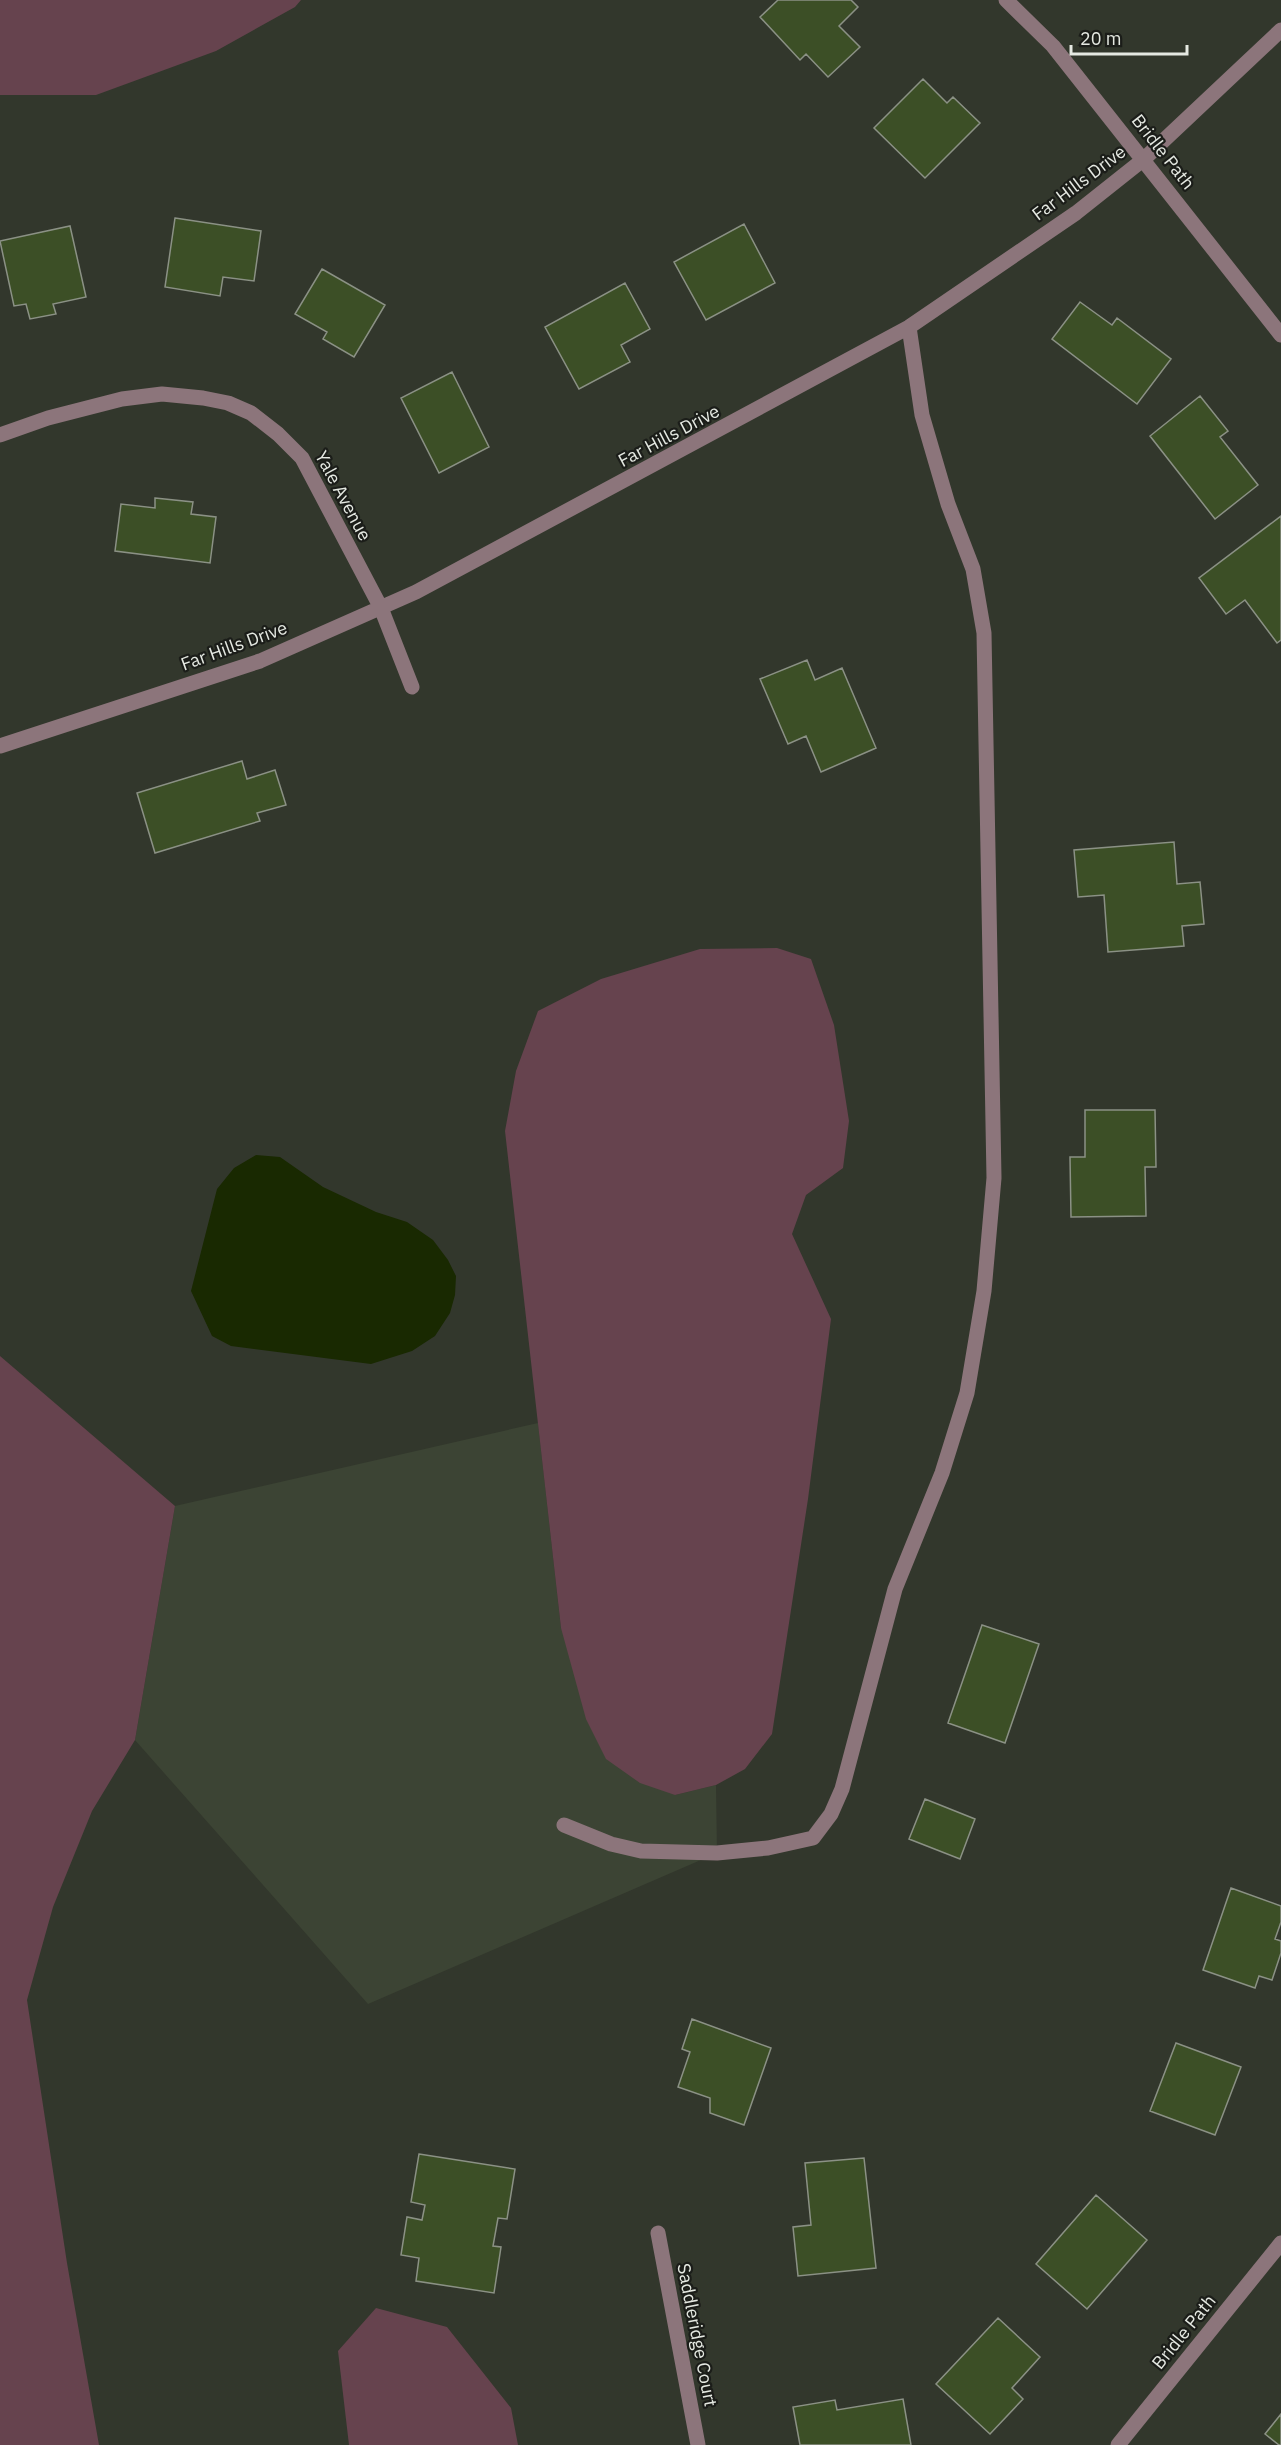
<svg xmlns="http://www.w3.org/2000/svg" width="1281" height="2445" font-family="'IBM Plex Sans',sans-serif">
  <style>
    .built { fill: #3c4434 }
    .green { fill: #66434e }
    .water { fill: #192901 }
    .building { fill: #3c4f26; stroke: #8b9185; stroke-width: 1.5 }
    .lines { fill: none; stroke-linecap: round; stroke-linejoin: round }
    .minor { stroke: #8c757b; stroke-width: 15 }
    .labels { text-anchor: middle; stroke-width: 4.5; stroke-linejoin: round; paint-order: stroke }
    .street-label { font-size: 18px; fill: #e5e9e2; stroke: #1b1d19 }
  </style>
  <rect width="100%" height="100%" fill="#32372c"/>
  <path class="built" d="M538 1423 561 1628 675 1795 716 1785 717 1853 368 2004 135 1740 175 1506Z"/>
  <path class="green" d="M0 0H301L295 7 216 51 96 95H0Z
    M777 948 811 959 834 1025 849 1121 843 1168 806 1195 792 1234 831 1319 808 1499 772 1734 745 1769 716 1785 675 1795 640 1783 606 1759 586 1719 561 1628 505 1131 516 1071 538 1011 601 979 700 949Z
    M0 1356 175 1506 135 1740 92 1811 53 1907 27 2000 67 2263 99 2445H0Z
    M376 2308 447 2327 511 2408 518 2445H349L338 2351Z"/>
  <path class="water" d="M256 1155 280 1157 323 1187 376 1212 407 1222 433 1240 448 1260 456 1276 455 1295 450 1313 435 1336 412 1351 371 1364 231 1346 212 1336 191 1291 217 1189 234 1168Z"/>
  <path class="building" d="M778 0H851L858 7 839 26 860 47 828 77 806 54 800 60 760 17Z
    M923 79 947 103 953 97 980 123 925 178 874 128Z
    M175 218 261 231 254 281 223 277 220 296 165 287Z
    M744 224 775 283 706 320 674 262Z
    M70 226 86 297 53 304 56 314 30 319 26 304 14 306 0 241Z
    M322 269 385 305 354 357 323 339 327 332 295 314Z
    M625 283 650 329 621 345 630 362 579 389 545 327Z
    M1080 302 1112 325 1117 318 1171 359 1137 404 1052 339Z
    M452 372 489 447 439 473 401 398Z
    M1200 396 1228 431 1220 437 1258 485 1215 519 1150 436Z
    M155 498 193 502 191 514 216 517 210 563 115 551 121 504 155 508Z
    M1281 516V640L1277 643 1245 600 1226 614 1199 578Z
    M807 660 815 680 842 668 876 748 821 772 806 736 788 744 760 679Z
    M242 761 247 779 275 770 286 805 257 813 260 821 155 853 137 793Z
    M1174 842 1177 884 1200 882 1204 924 1182 926 1184 946 1108 952 1104 895 1078 897 1074 850Z
    M1085 1110H1155L1156 1167H1145L1146 1216 1071 1217 1070 1157H1085Z
    M982 1625 1039 1644 1005 1743 948 1723Z
    M925 1799 975 1819 960 1859 909 1839Z
    M1231 1888 1281 1906V1922L1275 1939 1281 1941V1953L1272 1980 1259 1976 1255 1988 1203 1970Z
    M692 2019 771 2048 744 2125 710 2113V2098L678 2087 690 2052 682 2049Z
    M1176 2043 1241 2067 1215 2135 1150 2111Z
    M419 2154 515 2169 507 2219 498 2218 493 2246 501 2247 494 2293 416 2281 419 2258 401 2255 407 2217 422 2220 425 2205 411 2202Z
    M864 2158 876 2268 798 2276 793 2227 811 2225 805 2163Z
    M1096 2195 1147 2240 1087 2309 1036 2264Z
    M998 2318 1040 2357 1012 2388 1023 2399 990 2434 936 2384Z
    M903 2399 911 2445H800L793 2407 835 2400 837 2410Z
    M1281 2414V2445H1279L1265 2434Z"/>
  <g class="lines">
    <path class="minor" d="M1006 0 1053 46 1281 335
      M0 435 48 418 122 399 162 394 203 398 228 403 251 413 278 434 302 458 381 608 412 687
      M0 746 260 661 416 592 909 327 1076 213 1144 159 1281 30
      M564 1825 611 1844 641 1851 717 1853 768 1848 813 1838 831 1814 842 1789 895 1589 942 1473 967 1393 984 1291 994 1178 984 633 973 569 948 504 922 415 909 327
      M658 2233 698 2445
      M1118 2445 1281 2243"/>
  </g>
  <g class="labels">
    <g class="street-label">
      <text transform="translate(1163 152) rotate(52)" y="6">Bridle Path</text>
      <text transform="translate(1079 183) rotate(-37)" y="6">Far Hills Drive</text>
      <text transform="translate(669 436) rotate(-28)" y="6">Far Hills Drive</text>
      <text transform="translate(343 496) rotate(62)" y="6">Yale Avenue</text>
      <text transform="translate(234 646) rotate(-20)" y="6">Far Hills Drive</text>
      <text transform="translate(1184 2332) rotate(-51)" y="6">Bridle Path</text>
      <text transform="translate(697 2335) rotate(79)" y="6">Saddleridge Court</text>
    </g>
  </g>
  <path d="M1071 45v9h116v-9" fill="none" stroke="#e5e9e2" stroke-width="3"/>
  <text x="1080" y="45" font-size="18" fill="#e5e9e2" stroke="#1b1d19" stroke-width="4.5" paint-order="stroke">20 m</text>
</svg>
